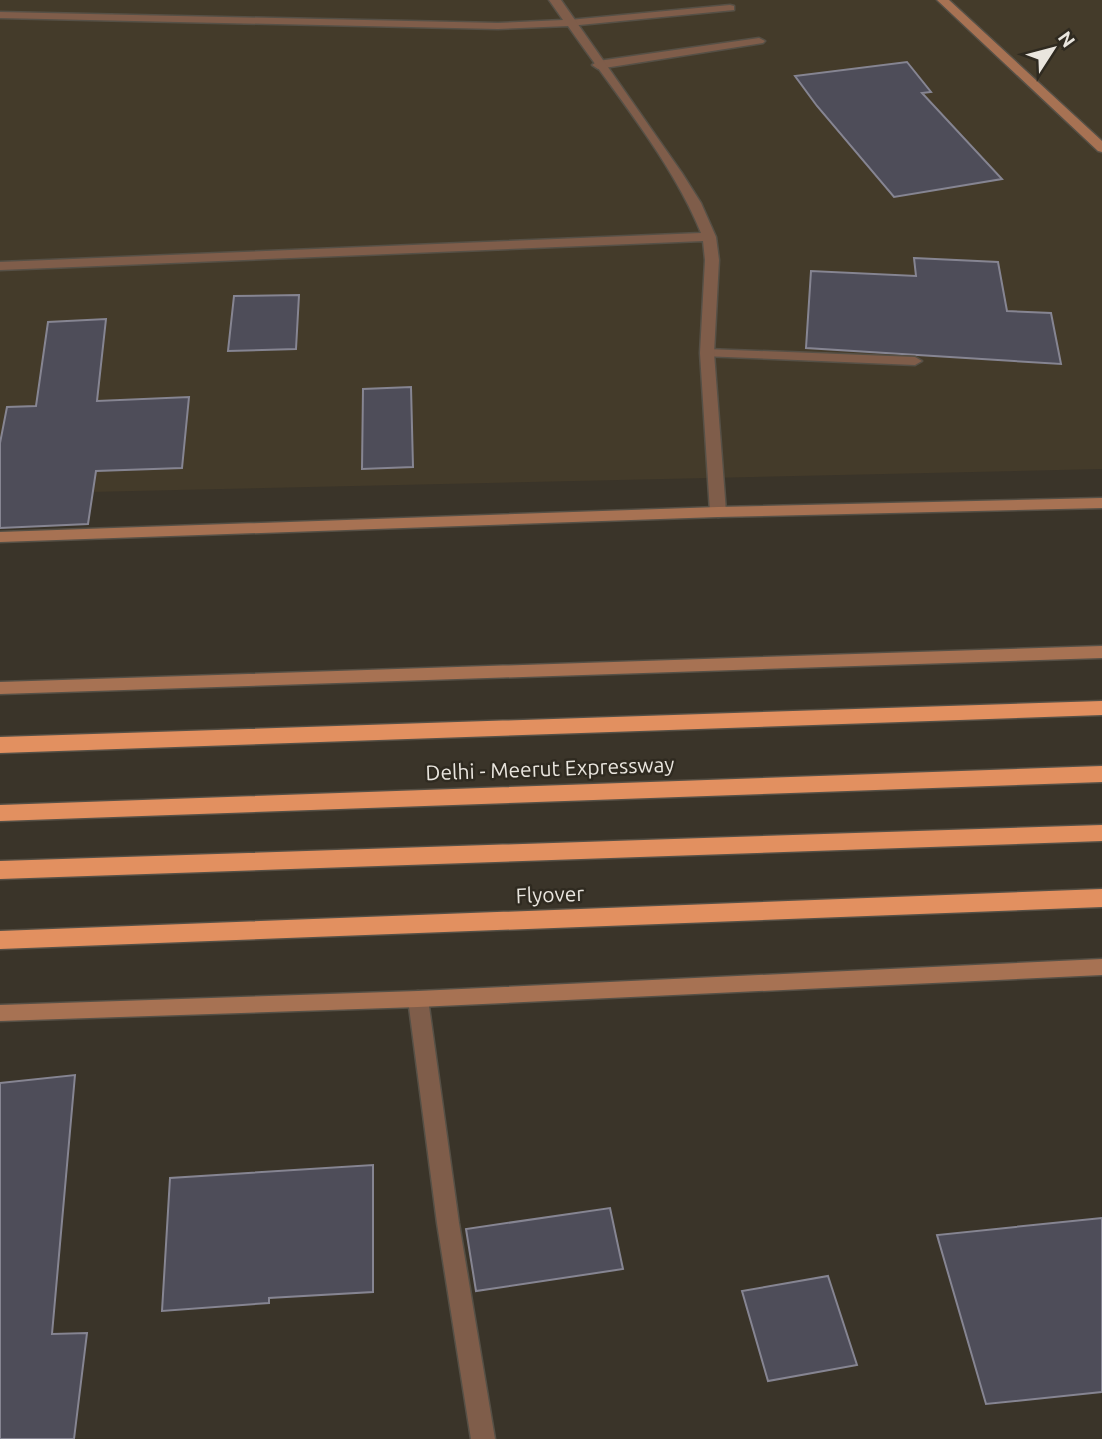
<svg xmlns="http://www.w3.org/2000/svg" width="1102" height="1439" font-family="Ubuntu,sans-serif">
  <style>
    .built { fill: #443b2a }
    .building { fill: #4e4d59; stroke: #868592; stroke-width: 2 }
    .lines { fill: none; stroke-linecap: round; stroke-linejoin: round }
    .lane-casing { stroke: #565046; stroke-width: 3 }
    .street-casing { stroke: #565046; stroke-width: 3 }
    .secondary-casing { stroke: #565046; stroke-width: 3 }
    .highway-casing { stroke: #565046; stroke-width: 3 }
    .lane { fill: #7f5d4a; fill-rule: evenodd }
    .street { fill: #7f5d4a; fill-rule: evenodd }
    .secondary { fill: #a77253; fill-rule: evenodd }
    .highway { fill: #e29060; fill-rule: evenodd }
    .labels { text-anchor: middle; stroke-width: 5; stroke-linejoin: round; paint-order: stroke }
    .street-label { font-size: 21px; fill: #e9e5de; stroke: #2f2a20 }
  </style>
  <rect width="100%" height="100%" fill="#3a3429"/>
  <path class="built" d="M0 0H1102V469L0 494Z"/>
  <path class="building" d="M907 62 931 92 922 93 1002 179 894 197 817 106 795 76Z
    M914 258 998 262 1007 311 1051 313 1061 364 806 348 811 271 916 276Z
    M299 295 296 349 228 351 234 296Z
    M106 319 97 401 189 397 182 468 96 471 88 524 0 528V443L7 407 36 406 48 322Z
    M411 387 413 467 362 469 363 389Z
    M75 1075 52 1334 87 1333 74 1439H0V1083Z
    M373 1165V1292L269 1298V1303L162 1311 170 1178Z
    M610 1208 623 1269 476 1291 466 1229Z
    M1102 1218V1392L986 1404 937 1235Z
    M828 1276 857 1365 768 1381 742 1291Z"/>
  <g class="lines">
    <g class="lane-casing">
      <path id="lane" d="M730 5 734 6V10L569 26 563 23 569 20Z
        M759 38 765 41 763 43 598 69 592 65 598 61Z
        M707 349 915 357 922 361 915 365 702 356V350Z"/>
    </g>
    <g class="street-casing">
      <path id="street" d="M549 0H561L682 173 701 203 716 237 719 260 714 353 726 512 724 516 718 517 710 512 700 353 705 260 703 241 0 270V262L701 233C672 161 613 91 568 26L498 29 0 18V12L498 23 563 20Z
        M418 991 425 993 428 999 459 1223 495 1439H471L437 1223 408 999 411 993Z"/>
    </g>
    <g class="secondary-casing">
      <path id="secondary" d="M937 0H949L1102 141V152L1098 151Z
        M1102 498V508L718 517 0 542V532L718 507Z
        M1102 646V658L0 694V682Z
        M1102 959V975L418 1007 0 1021V1005L418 991Z"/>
    </g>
    <g class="highway-casing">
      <path id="highway" d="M1102 701V715L0 753V737Z
        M1102 766V782L0 821V805Z
        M1102 825V841L0 879V861Z
        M1102 889V907L0 949V931Z"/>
    </g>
    <use href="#lane" class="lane"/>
    <use href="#street" class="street"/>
    <use href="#secondary" class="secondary"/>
    <use href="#highway" class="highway"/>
  </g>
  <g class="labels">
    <g class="street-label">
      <text transform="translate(550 769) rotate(-2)" y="7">Delhi - Meerut Expressway</text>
      <text transform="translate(550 895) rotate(-2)" y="7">Flyover</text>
    </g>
  </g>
  <g transform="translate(1053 49) rotate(54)" stroke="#2f2a20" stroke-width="5" paint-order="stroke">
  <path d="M0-5L12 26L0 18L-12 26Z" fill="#e9e5de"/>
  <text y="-10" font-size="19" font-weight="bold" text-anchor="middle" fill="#e9e5de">N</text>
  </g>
</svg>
